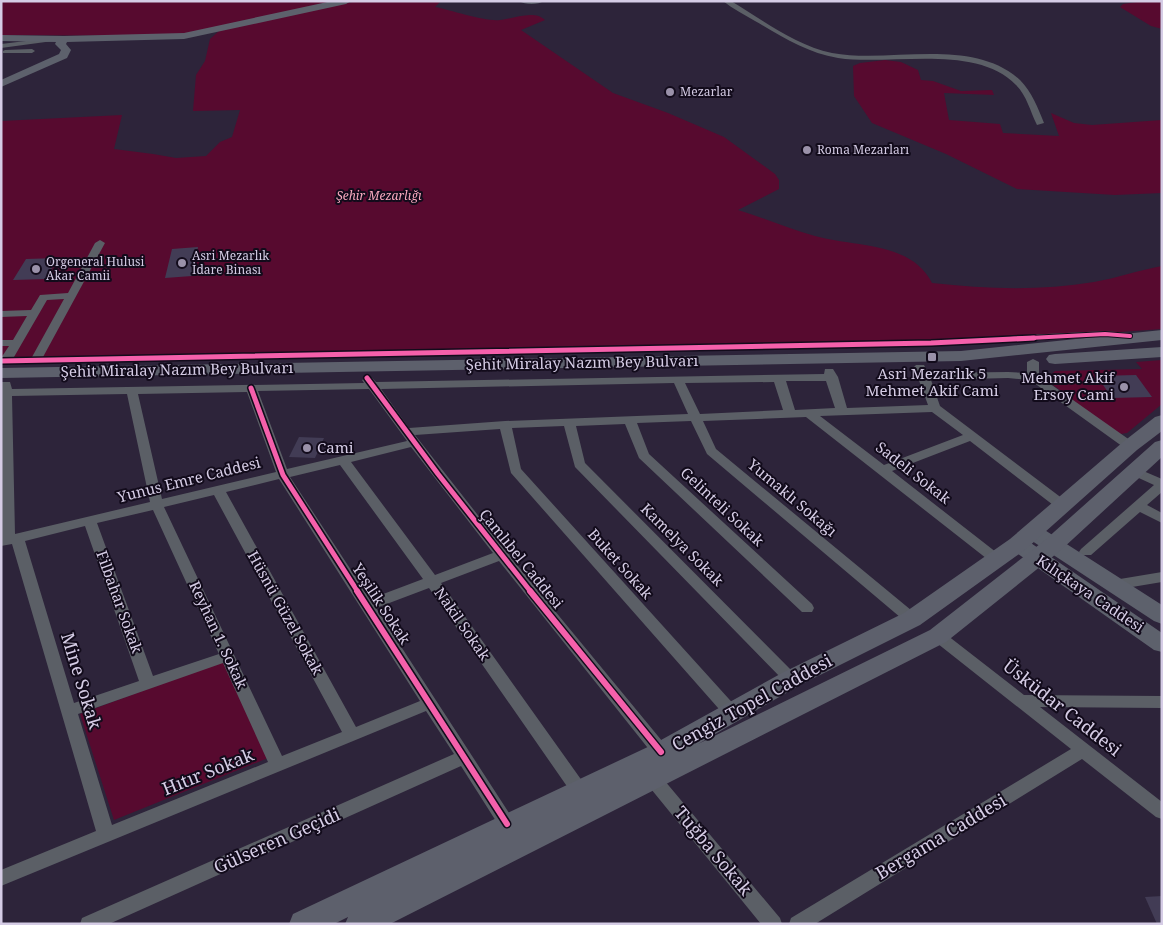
<svg xmlns="http://www.w3.org/2000/svg" width="1163" height="925" font-family="'Noto Serif',serif">
  <style>
    .green { fill: #570a2f }
    .building { fill: #423c55 }
    .lines { fill: none; stroke-linecap: round; stroke-linejoin: round }
    .street { fill: #5b5f66; fill-rule: evenodd }
    .secondary { fill: #5d616c; fill-rule: evenodd }
    .primary { fill: #5d606c; fill-rule: evenodd }
    .cycleway-far2-casing { stroke: #120b1b; stroke-width: 6 }
    .cycleway-far1-casing { stroke: #120b1b; stroke-width: 8 }
    .cycleway-casing { stroke: #120b1b; stroke-width: 9 }
    .cycleway-far2 { stroke: #f560ab; stroke-width: 4 }
    .cycleway-far1 { stroke: #f560ab; stroke-width: 5 }
    .cycleway { stroke: #f560ab; stroke-width: 6 }
    .poi-dot { fill: #9a91a9; stroke: #120b1b; stroke-width: 2 }
    .labels { text-anchor: middle; stroke-width: 4; stroke-linejoin: round; paint-order: stroke }
    .far-poi-label { font-size: 12px; fill: #d5cce5; stroke: #120b1b; text-anchor: start }
    .far-park-label { font-size: 12px; font-style: italic; fill: #f7a8be; stroke: #120b1b }
    .street-label { font-size: 15px; fill: #d5cce5; stroke: #120b1b }
    .poi-label { font-size: 15px; fill: #d5cce5; stroke: #120b1b }
    .near-street-label { font-size: 18px; fill: #d5cce5; stroke: #120b1b }
  </style>
  <rect width="100%" height="100%" fill="#2d243a"/>
  <path class="green" d="M1 1H333L217 28 170 36 1 35Z
    M359 1H441L435 7C451 10 486 22 500 20 513 19 534 9 545 20L521 30 613 93 668 113 724 137 775 174 779 180V189L738 210C764 218 789 229 815 236 853 247 911 241 932 283 986 289 1040 291 1094 282 1117 278 1139 270 1162 266V329L1036 338 1 360V121L122 115 114 149 153 154 176 158 206 156 220 142 232 137 240 110 193 111 196 75 205 61 210 39 219 31 323 7Z
    M1144 1H1162V29L1151 26 1120 7 1123 4Z
    M885 60 901 62 918 70 921 80 933 81 961 91 992 90 994 95 944 93 949 120 1000 124 1003 133 1059 136 1051 113 1074 123 1092 125 1162 120V193L1115 195 1017 189 946 154 872 123 854 96 853 66 860 63Z
    M1162 360V404L1127 433 1120 434 1115 432 1049 382 1047 378 1055 371 1142 369 1136 362Z
    M223 661 268 758 114 820 80 714Z"/>
  <path class="building" d="M198 247 192 276 165 278 172 249Z
    M58 258 46 279 13 280 26 259Z
    M1136 375 1152 397 1112 398 1097 376Z
    M299 437 324 438 315 458 289 457Z
    M1162 896V924H1157L1145 897Z"/>
  <g class="lines">
    <path class="street" d="M723 1H731C763 20 795 45 832 53 890 64 971 36 1020 80 1032 92 1038 108 1044 123L1037 125C1030 111 1027 96 1016 85 976 43 890 66 838 58 807 53 783 37 755 21 745 15 733 9 723 1Z
      M51 38 53 39V41L1 48V44Z
      M5 50 32 49 35 51 32 53H3V51Z
      M100 240 105 243 43 357 931 340 1105 331 1130 333 1135 336 1130 339 1105 337 931 346 1 364V358L9 346H1V340H13L27 316 1 317V311L31 310 40 295 68 293 95 243ZM64 299 32 357H14L47 300Z
      M1033 359 1039 362V376L1134 443 1136 446 1134 449H1126L1030 380 1008 378 931 380 940 406 1067 502 1069 505 1067 508H1057L970 441 892 471 1001 556 1003 559 1001 562H991L806 417 703 421 716 449 917 615 919 619 917 623 912 624 907 623 707 454 691 421 637 423 649 454 812 604 814 608 812 612H802L639 458 625 424 576 426 585 463 796 675 799 679 796 683 791 685 786 683 575 467 564 426 512 428 521 469 738 709 740 713 738 717 732 719 726 717 511 473 500 429 415 435 517 565 667 747 669 752 667 757 661 758 655 757 499 561 441 583 585 785 587 790 585 795 579 797 573 795 429 588 376 608 513 819 516 824 513 829 507 831 501 829 461 766 109 924H80L82 918 454 754 426 711 1 886V870L96 831 12 544 1 546 2 382H10L12 389 364 383 362 380 368 377 372 378 376 382 824 374 825 369H833L838 377 847 408 928 405 914 367 916 365H924L928 373 1008 372 1027 373V362ZM786 381H826L835 408 795 410ZM774 382 783 410 700 414 685 383ZM674 383 688 414 505 421 409 428 381 389ZM369 389 407 441 287 469 258 391ZM247 392 276 472 162 499 138 394ZM127 394 150 502 15 534 12 396ZM932 412 963 435 884 465 820 416ZM411 447 493 553 435 575 351 462ZM340 465 423 579 370 599 290 477ZM279 479 420 701 356 727 226 492ZM214 495 342 732 282 756 164 507ZM153 510 219 654 153 676 97 523ZM85 526 139 681 74 703 25 541ZM223 663 268 762 112 825 78 714Z
      M1134 467 1162 479V492L1147 505 1162 513V523L1140 512 1091 555H1081L1079 552 1081 549 1154 485 1130 474 1128 471 1130 468Z
      M1162 572V582L1114 590 1109 588 1107 585 1109 582 1114 580Z
      M938 631 943 632 1024 695 1162 696V708L1040 707 1162 802V819L1156 817 1082 759 815 924H789L791 918 1071 749 933 640 931 636 933 632Z
      M653 772 659 774 780 918 782 924H761L647 784 645 779 647 774Z"/>
    <path class="secondary" d="M332 1H351L346 4 184 39 67 42 66 44 71 50 67 58 1 87V80L59 54 61 50 55 44 56 42 1 41V35L64 36 184 33Z
      M519 1H544C538 5 525 5 519 1Z
      M1033 525 1040 527 1162 605V624L1154 621 1026 537 1023 532 1026 527Z
      M1018 537 1025 539 1162 633V652L1154 650 1011 549 1008 544 1011 539Z"/>
    <path class="primary" d="M1162 330V340L961 361 1 378V368L961 351Z
      M1162 347V357L1055 364 1049 363 1046 359 1049 355 1055 354Z
      M1162 415V431L1137 450 1026 549 920 625 800 685 698 744 930 630 1045 540 1155 442 1162 440V457L1061 550 946 642 390 924H345L348 917 334 924H289L293 914 652 745 782 673 904 613 1010 539 1123 442 1155 417Z"/>
    <g class="cycleway-far2-casing">
      <path id="cycleway-far2" d="M1010 339 1105 334 1130 336"/>
    </g>
    <g class="cycleway-far1-casing">
      <path id="cycleway-far1" d="M1 361 931 343 1034 338
        M367 378 438 474 531 592
        M251 388 283 475 358 592"/>
    </g>
    <g class="cycleway-casing">
      <path id="cycleway" d="M357 591 507 824
        M530 591 661 752"/>
    </g>
    <use href="#cycleway-far2" class="cycleway-far2"/>
    <use href="#cycleway-far1" class="cycleway-far1"/>
    <use href="#cycleway" class="cycleway"/>
  </g>
  <g class="poi-dot">
    <circle cx="670" cy="92" r="5"/>
    <circle cx="807" cy="150" r="5"/>
    <circle cx="182" cy="263" r="5"/>
    <circle cx="36" cy="269" r="5"/>
    <rect x="927" y="352" width="10" height="10" rx="2.5"/>
    <circle cx="1124" cy="387" r="5"/>
    <circle cx="307" cy="448" r="5"/>
  </g>
  <g class="labels">
    <g class="far-poi-label">
      <text x="680" y="96">Mezarlar</text>
      <text x="817" y="154">Roma Mezarları</text>
      <text x="192" y="260">Asri Mezarlık<tspan x="192" dy="14">İdare Binası</tspan></text>
      <text x="46" y="266">Orgeneral Hulusi<tspan x="46" dy="14">Akar Camii</tspan></text>
    </g>
    <g class="far-park-label">
      <text x="379" y="200">Şehir Mezarlığı</text>
    </g>
    <g class="street-label">
      <text transform="translate(582 363) rotate(-1)" y="5">Şehit Miralay Nazım Bey Bulvarı</text>
      <text transform="translate(177 370) rotate(-1)" y="5">Şehit Miralay Nazım Bey Bulvarı</text>
      <text transform="translate(913 473) rotate(38)" y="5">Sadeli Sokak</text>
      <text transform="translate(189 480) rotate(-14)" y="5">Yunus Emre Caddesi</text>
      <text transform="translate(792 498) rotate(40)" y="5">Yumaklı Sokağı</text>
      <text transform="translate(722 507) rotate(43)" y="5">Gelinteli Sokak</text>
      <text transform="translate(682 545) rotate(45)" y="5">Kamelya Sokak</text>
      <text transform="translate(521 559) rotate(51)" y="5">Çamlıbel Caddesi</text>
      <text transform="translate(620 564) rotate(48)" y="5">Buket Sokak</text>
      <text transform="translate(1090 594) rotate(34)" y="5">Kılıçkaya Caddesi</text>
      <text transform="translate(119 602) rotate(70)" y="5">Filbahar Sokak</text>
      <text transform="translate(381 604) rotate(57)" y="5">Yeşilik Sokak</text>
      <text transform="translate(285 613) rotate(61)" y="5">Hüsnü Güzel Sokak</text>
      <text transform="translate(462 624) rotate(55)" y="5">Nakil Sokak</text>
      <text transform="translate(218 635) rotate(65)" y="5">Reyhan 1. Sokak</text>
    </g>
    <g class="poi-label">
      <text x="932" y="379">Asri Mezarlık 5<tspan x="932" dy="17">Mehmet Akif Cami</tspan></text>
      <text x="1114" y="383" text-anchor="end">Mehmet Akif<tspan x="1114" dy="17">Ersoy Cami</tspan></text>
      <text x="317" y="453" text-anchor="start">Cami</text>
    </g>
    <g class="near-street-label">
      <text transform="translate(81 681) rotate(73)" y="6">Mine Sokak</text>
      <text transform="translate(752 703) rotate(-29)" y="6">Cengiz Topel Caddesi</text>
      <text transform="translate(1062 708) rotate(38)" y="6">Üsküdar Caddesi</text>
      <text transform="translate(208 772) rotate(-22)" y="6">Hıtır Sokak</text>
      <text transform="translate(941 837) rotate(-31)" y="6">Bergama Caddesi</text>
      <text transform="translate(277 841) rotate(-24)" y="6">Gülseren Geçidi</text>
      <text transform="translate(713 851) rotate(50)" y="6">Tuğba Sokak</text>
    </g>
  </g>
  <rect width="1163" height="925" fill="none" stroke="#d5cce5" stroke-width="5"/>
</svg>
